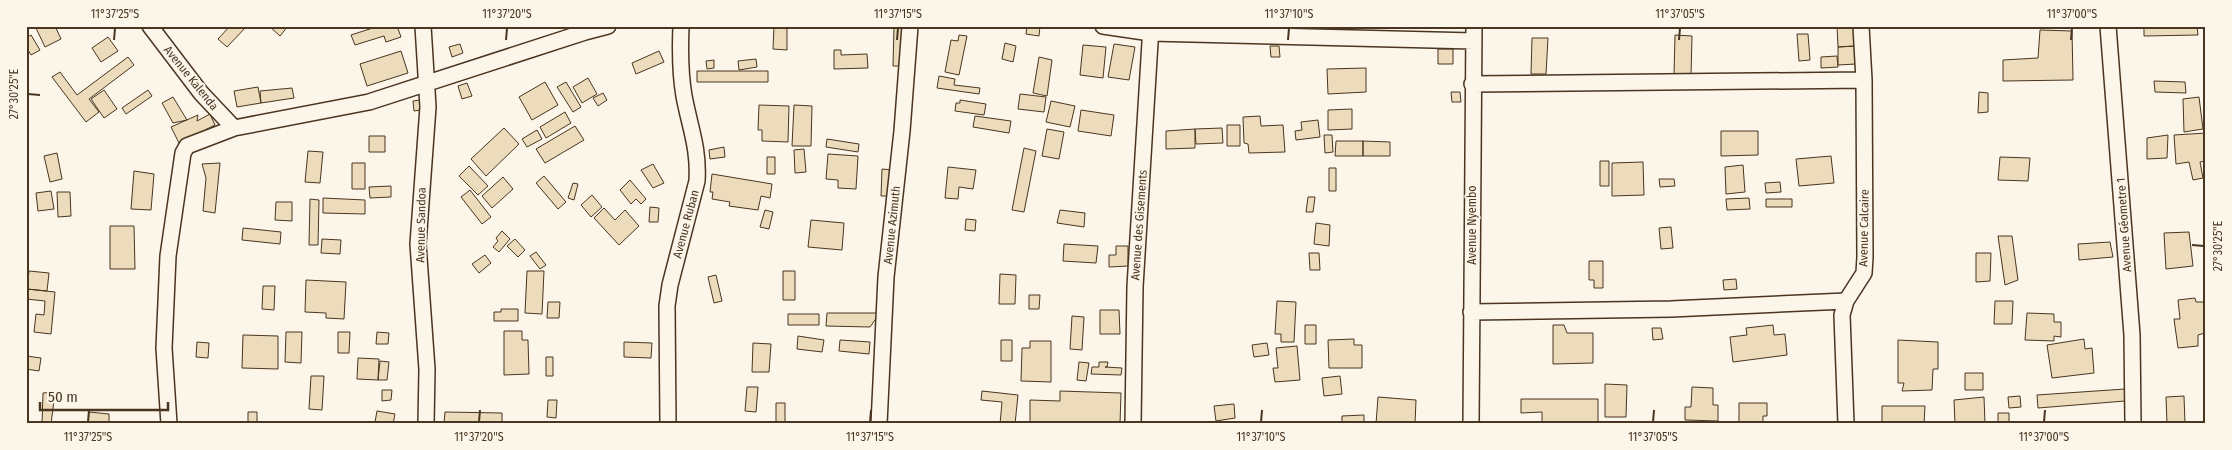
<svg xmlns="http://www.w3.org/2000/svg" width="2232" height="450" font-family="'Fira Sans Condensed',sans-serif">
  <style>
    .building { fill: #ecdcbc; stroke: #4a3520 }
    .lines { fill: none; stroke-linecap: round; stroke-linejoin: round }
    .street-casing { stroke: #4a3520; stroke-width: 18 }
    .street { stroke: #fbf6e9; stroke-width: 15 }
    .ticks { fill: none; stroke: #4a3520; stroke-width: 2 }
    .labels { text-anchor: middle; stroke-width: 4; stroke-linejoin: round; paint-order: stroke }
    .street-label { font-size: 12px; fill: #4a3520; stroke: #fbf6e9 }
    .neatline { fill: none; stroke: #4a3520; stroke-width: 2 }
    .ticks-label { font-size: 12px; text-anchor: middle; fill: #4a3520 }
  </style>
  <rect width="100%" height="100%" fill="#fbf6e9"/>
  <path class="building" d="M39 26H55L61 39 45 47 36 28Z
    M230 26H247L227 47 218 39Z
    M269 26H288L280 36Z
    M379 26H397L401 37 386 42 384 36 355 45 351 35Z
    M774 26H787V50L773 49Z
    M894 26H905V66H893Z
    M1027 26H1040L1039 36 1026 34Z
    M1837 26H1854L1855 46 1838 47Z
    M2144 26H2197L2198 35 2144 36Z
    M2040 30 2072 31 2073 80 2003 81V60L2038 58Z
    M1797 34H1808L1810 60 1799 61Z
    M31 35 40 50 31 55 26 47V38Z
    M959 35 967 36 959 75 945 72 951 40 958 41Z
    M1675 35 1692 36 1691 76 1674 75Z
    M108 37 118 51 101 62 92 48Z
    M1532 38H1548L1546 74H1531Z
    M1005 43 1016 46 1013 62 1002 59Z
    M460 44 463 53 452 57 449 47Z
    M1114 44 1135 47 1129 80 1108 77Z
    M1083 45 1106 47 1103 78 1080 75Z
    M1270 46H1279L1280 57H1271Z
    M1855 46 1856 64 1838 65V47Z
    M1438 49H1453V64H1438Z
    M834 50H841V55L867 54 868 68 834 69Z
    M401 51 408 73 367 86 360 64Z
    M659 51 664 62 636 74 632 63Z
    M1837 56 1838 67 1821 68V57Z
    M128 57 134 65 89 99 99 112 86 122 52 77 60 72 77 95Z
    M1039 57 1052 60 1047 96 1033 93Z
    M756 59 757 67 739 70 738 61Z
    M714 60V68L707 69 706 61Z
    M1366 68V92L1328 94 1327 69Z
    M697 71H768V82H697Z
    M939 76 955 79 954 85 980 88 979 94 937 88Z
    M588 78 597 94 582 103 573 87Z
    M2154 81 2185 82 2186 93 2155 92Z
    M545 82 558 105 532 120 519 97Z
    M566 82 581 107 573 112 557 87Z
    M467 83 472 96 462 99 458 86Z
    M258 87 261 103 237 107 234 91Z
    M292 88 294 98 261 103 260 91Z
    M104 90 117 109 104 118 91 99Z
    M148 90 152 96 126 114 122 108Z
    M1451 92H1460L1461 102H1452Z
    M1979 92 1988 93V112L1978 113Z
    M603 93 607 100 598 106 593 98Z
    M1020 94 1046 97 1044 112 1018 109Z
    M173 97 187 120 173 123 162 103Z
    M2199 97 2203 129 2184 132 2183 99Z
    M420 100 421 110 414 111 413 101Z
    M960 100 986 104 984 115 955 111 956 103H960Z
    M1051 101 1075 106 1070 127 1046 122Z
    M759 105 789 106 788 142 762 141V130H758Z
    M794 105 812 106 811 146H792Z
    M1352 109V129L1328 130V110Z
    M1081 110 1114 115 1111 136 1078 131Z
    M565 112 571 123 546 138 540 127Z
    M210 114 215 125 179 143 171 127 198 115 197 121Z
    M975 116 1011 121 1009 133 973 127Z
    M1260 116 1261 126 1283 125 1285 152 1249 153 1248 144 1244 143 1243 117Z
    M1318 120 1320 137 1296 140 1295 131 1302 130 1301 122Z
    M1227 125H1240V146H1227Z
    M575 126 584 140 545 163 536 149Z
    M504 128 519 144 486 176 471 159Z
    M1222 128 1223 143 1196 144 1195 129Z
    M1047 129 1064 132 1059 159 1042 156Z
    M1195 129V148L1166 149V131Z
    M537 130 542 139 527 147 522 139Z
    M1721 131H1758V155L1721 156Z
    M2206 133V161L2200 162 2203 178 2193 180 2189 162 2176 164 2174 135Z
    M1324 135H1332L1333 152 1325 153Z
    M2168 135 2167 158 2147 159V138Z
    M369 136H385V152H369Z
    M827 139 859 144 858 152 826 147Z
    M1336 141H1363V156H1335Z
    M1363 141 1390 142V156H1363Z
    M724 147 725 157 710 159 709 150Z
    M1024 148 1036 151 1024 212 1012 210Z
    M804 149 806 172 795 173 794 150Z
    M308 151 323 152 320 183 305 182Z
    M57 153 62 179 50 182 44 156Z
    M828 154 858 156 856 189 838 188V180L826 179Z
    M1831 156 1834 183 1799 186 1796 159Z
    M767 157H775V174H767Z
    M2000 157 2030 158 2028 181 1998 180Z
    M1600 161H1609V186H1600Z
    M1643 162 1644 195 1612 196V163Z
    M220 163 215 213 203 211 206 178 202 164Z
    M352 163H365V189H352Z
    M653 164 664 183 653 188 641 170Z
    M1743 165 1745 192 1726 194 1725 167Z
    M469 166 488 186 478 195 459 176Z
    M948 167 976 170 973 189 959 187 958 199 945 198Z
    M1329 168H1336V191H1329Z
    M882 169 893 170 892 196H881Z
    M134 171 154 174 151 210 131 209Z
    M712 174 772 184 770 198 761 196 758 210 729 206 730 202 712 199 713 192H710Z
    M544 176 566 202 558 209 536 183Z
    M503 177 513 189 492 208 482 196Z
    M1659 179H1674L1675 186 1660 187Z
    M630 180 646 199 641 204 636 199 631 204 620 190Z
    M1780 182 1781 192 1766 193 1765 183Z
    M573 183 578 184 574 200 568 198Z
    M391 186V197L370 198 369 187Z
    M470 190 491 217 482 224 461 197Z
    M51 191 54 209 38 211 36 193Z
    M57 192H70L71 216 58 217Z
    M592 195 602 207 591 217 581 205Z
    M1308 197H1315L1313 212H1306Z
    M323 198 365 200V214L323 213Z
    M1749 198 1750 209 1727 210 1726 199Z
    M310 199 319 200 318 245H309Z
    M1766 199H1792V207H1766Z
    M276 202H292V221L275 220Z
    M650 207 659 208 658 222H649Z
    M604 208 615 220 625 210 639 226 619 245 594 218Z
    M765 210 773 212 769 229 760 227Z
    M1060 210 1085 213 1084 227 1057 223Z
    M966 219 976 220 975 231 965 230Z
    M811 220 844 223 842 250 808 247Z
    M1316 223 1330 225 1329 246 1314 244Z
    M110 226H134L135 269H110Z
    M1671 227 1673 248 1661 249 1659 228Z
    M243 228 281 232 280 244 242 240Z
    M502 231 510 239 499 252 493 247 498 241 496 238Z
    M2189 232 2193 266 2166 269 2164 233Z
    M1998 236H2012L2018 280 2005 285Z
    M322 239 341 240 340 254 321 253Z
    M515 239 525 250 518 257 507 246Z
    M2110 242 2113 257 2079 260 2078 244Z
    M1064 244 1098 246 1096 263 1063 261Z
    M1116 246H1128V266L1109 267V255H1116Z
    M536 252 546 265 540 269 530 256Z
    M1309 253H1319L1320 270H1310Z
    M1976 253H1991L1990 281 1976 282Z
    M485 255 491 263 479 273 472 264Z
    M1589 261H1603V288H1594V280H1589Z
    M29 271 49 273 47 291 27 289Z
    M527 271H544L542 314 525 313Z
    M783 271H795V300H783Z
    M1000 274 1016 275 1015 304H999Z
    M716 275 722 301 714 303 708 277Z
    M1736 279 1737 289 1724 290 1723 280Z
    M306 280 346 282 344 319 326 318V313L305 312Z
    M26 282H28L27 289 55 292 51 334 34 332 36 314 44 315 45 301 26 299Z
    M263 286H275L274 310 262 309Z
    M1029 295H1040L1039 309H1029Z
    M2195 298 2196 302H2205V333L2198 335V346L2178 348 2174 319H2180L2178 300Z
    M1277 301 1296 302 1294 342H1281V334H1275Z
    M1995 301H2013L2012 324H1994Z
    M548 302H560L559 318H547Z
    M501 309H518V321H494V312H501Z
    M1100 310H1119L1120 334H1100Z
    M827 313H880L870 327 826 326Z
    M2027 313 2054 314V322H2061V337L2054 336V341L2025 340Z
    M788 314H819V325H788Z
    M1072 316 1084 317 1082 350 1070 349Z
    M1305 325H1316V344H1305Z
    M1553 325H1564L1567 333H1593V363L1553 364Z
    M1773 325 1774 335 1785 334 1787 355 1733 362 1730 337 1747 335 1746 328Z
    M1652 328H1661L1663 339 1653 340Z
    M504 331H522V340H528L529 374 504 375Z
    M286 332H302L301 363 285 362Z
    M338 332H350L349 353H338Z
    M377 332 389 333 388 344H376Z
    M243 335 278 336V369L242 368Z
    M798 336 824 340 822 352 797 349Z
    M1354 339V345H1362V368H1329L1328 340Z
    M2084 339 2085 349 2092 348 2094 373 2052 378 2047 345Z
    M840 340 870 342 869 354 839 351Z
    M1001 340H1012V361H1001Z
    M1898 340 1938 342V369H1933L1932 390 1902 391 1904 383H1898Z
    M1030 341H1051V382L1021 381 1022 348H1030Z
    M197 342 209 343 208 358 196 357Z
    M624 342 652 343 651 358 624 357Z
    M753 343 771 344 769 372H752Z
    M1267 343 1269 355 1254 357 1252 345Z
    M1297 346 1300 380 1275 382 1273 368H1278L1276 348Z
    M26 356 41 358 39 371 26 369Z
    M546 357H553V376H546Z
    M358 358 379 359 378 380 357 379Z
    M380 361 389 362 387 380H378Z
    M1079 362 1089 363 1086 381 1077 380Z
    M1099 362H1108L1107 367H1105L1122 368 1121 375 1091 374 1092 367H1099Z
    M1965 373H1983V390H1965Z
    M311 376H324L322 410 309 409Z
    M1340 376 1342 394 1324 396 1322 378Z
    M1605 384 1627 385 1626 417H1605Z
    M747 387H758L756 412 745 411Z
    M1692 387 1713 388V405H1718V421L1685 420V407H1691Z
    M2125 389V401L2038 408 2037 395Z
    M382 390H392L391 400 382 401Z
    M982 391 1018 395 1015 424H1000L1002 402 981 400Z
    M1060 391 1121 393 1120 424H1030V400L1060 401Z
    M55 392 51 424H42L43 393Z
    M2020 396 2021 407 2009 408 2008 397Z
    M2184 396 2185 424H2167L2166 397Z
    M1378 397 1416 400 1415 424H1376Z
    M1984 397 1985 424H1955L1954 400Z
    M1521 399H1598V424H1542V412L1521 413Z
    M548 400H557L556 418 547 417Z
    M776 403H785V422H776Z
    M1739 403H1767V416H1763V424H1739Z
    M1234 404 1235 418 1216 421 1214 406Z
    M1882 406H1925L1924 424H1882Z
    M377 411 395 414 393 424 375 422Z
    M89 412 109 414V424H88Z
    M248 412H257V424H248Z
    M445 412 502 413V424H444Z
    M1998 413H2009V424H1998Z
    M1364 415V424H1342V416Z"/>
  <g class="lines">
    <g class="street-casing">
      <path id="street" d="M150 26 201 93 234 128
        M423 26 428 107 418 244 427 369 426 424
        M1103 26 1151 33 1474 41
        M2108 26 2132 335 2133 424
        M1472 84 1864 80
        M1471 312 1671 309 1846 301
        M169 424 164 348 168 256 183 153 187 146 234 128 369 102 585 32 608 26
        M668 424 667 306 670 285 697 181C699 148 690 128 684 96 680 73 680 50 681 26
        M879 424 886 277 902 131 910 26
        M1133 424 1135 287 1151 26
        M1471 424 1474 26
        M1846 424 1842 315 1846 301 1864 273 1865 257 1864 80 1861 26"/>
    </g>
    <use href="#street" class="street"/>
  </g>
  <path class="ticks" d="M114 40 115 28M506 40 507 28M897 40 898 28M1288 40 1289 28M1679 40 1680 28M2071 40 2072 28M28 94 40 95M2192 245 2204 246M88 422 89 410M479 422 480 410M870 422 871 410M1261 422 1262 410M1653 422 1654 410M2044 422 2045 410"/>
  <g class="labels">
    <g class="street-label">
      <text transform="translate(191 78) rotate(51)" y="4">Avenue Kalenda</text>
      <text transform="translate(686 224) rotate(-75)" y="4">Avenue Ruban</text>
      <text transform="translate(421 225) rotate(-89)" y="4">Avenue Sandoa</text>
      <text transform="translate(892 225) rotate(-84)" y="4">Avenue Azimuth</text>
      <text transform="translate(1139 225) rotate(-86)" y="4">Avenue des Gisements</text>
      <text transform="translate(1472 225) rotate(-90)" y="4">Avenue Nyembo</text>
      <text transform="translate(2124 225) rotate(-94)" y="4">Avenue Géometre 1</text>
      <text transform="translate(1864 228) rotate(-89)" y="4">Avenue Calcaire</text>
    </g>
  </g>
  <rect width="2232" height="450" fill="none" stroke="#fbf6e9" stroke-width="55"/>
  <path d="M40 402v8h128v-8" fill="none" stroke="#4a3520" stroke-width="2.5"/>
  <text x="48" y="402" font-size="15" fill="#4a3520" stroke="#fbf6e9" stroke-width="4" paint-order="stroke">50 m</text>
  <rect x="28" y="28" width="2176" height="394" class="neatline"/>
  <g class="ticks-label">
    <text x="115" y="18">11°37'25"S</text>
    <text x="507" y="18">11°37'20"S</text>
    <text x="898" y="18">11°37'15"S</text>
    <text x="1289" y="18">11°37'10"S</text>
    <text x="1680" y="18">11°37'05"S</text>
    <text x="2072" y="18">11°37'00"S</text>
    <text transform="translate(14 94) rotate(-90)" y="4">27°30'25"E</text>
    <text transform="translate(2218 246) rotate(-90)" y="4">27°30'25"E</text>
    <text x="88" y="441">11°37'25"S</text>
    <text x="479" y="441">11°37'20"S</text>
    <text x="870" y="441">11°37'15"S</text>
    <text x="1261" y="441">11°37'10"S</text>
    <text x="1653" y="441">11°37'05"S</text>
    <text x="2044" y="441">11°37'00"S</text>
  </g>
</svg>
